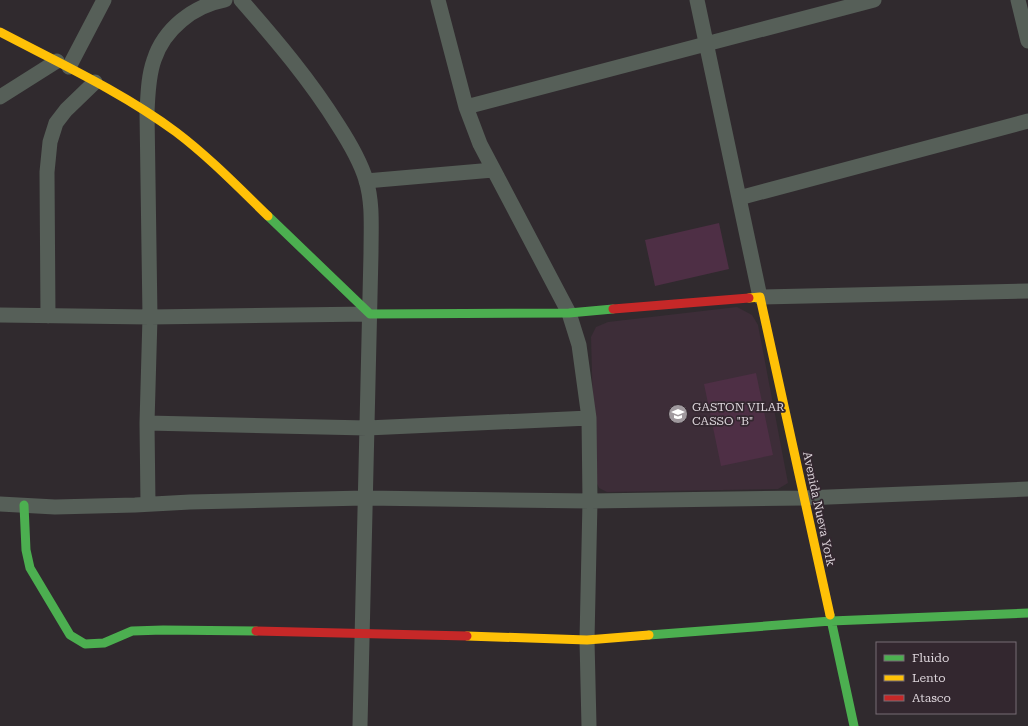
<svg xmlns="http://www.w3.org/2000/svg" width="1028" height="726" font-family="'Roboto Serif',serif">
  <style>
    .built { fill: #3d2d38 }
    .garden { fill: #4e2f45 }
    .lines { fill: none; stroke-linecap: round; stroke-linejoin: round }
    .street { stroke: #565f58; stroke-width: 15 }
    .fast { stroke: #4caf50; stroke-width: 9 }
    .slow { stroke: #ffc107; stroke-width: 9 }
    .jam { stroke: #c62828; stroke-width: 9 }
    .labels { text-anchor: middle; stroke-width: 3.5; stroke-linejoin: round; paint-order: stroke }
    .poi-label { font-size: 12px; fill: #ddd5db; stroke: #33272f; text-anchor: start }
    .street-label { font-size: 12px; fill: #ddd5db; stroke: #33272f }
  </style>
  <rect width="100%" height="100%" fill="#302a2e"/>
  <path class="built" d="M737 307 752 315 758 325 788 483 778 489 607 492 599 488 595 479 591 337 596 327 608 322Z"/>
  <path class="garden" d="M719 223 729 269 655 286 645 240Z
    M756 373 773 455 721 466 704 384Z"/>
  <g class="lines">
    <path class="street" d="M241 0C276 40 310 80 338 125 349 142 360 160 366 180 373 203 371 228 371 253L360 726
      M438 0 466 107 480 144 569 313 579 345 589 418 590 501 587 640 589 726
      M697 0 760 297 1028 291
      M1018 0 1028 41
      M69 67 104 0
      M0 97 57 61
      M466 107 874 0
      M366 181 493 170
      M739 198 1028 121
      M0 315 150 317 370 314
      M48 316 47 172 50 142 56 123 66 110 95 82
      M147 423 367 428 589 418
      M0 504 55 507 135 505 190 502 365 498 590 501 804 498 1028 489
      M148 504 147 423 150 317 147 112C148 95 148 77 154 60 164 29 193 6 225 0"/>
    <path class="fast" d="M268 216 370 314 569 313 613 309
      M24 505 26 550 30 568 70 635 85 644 104 643 132 631 163 630 256 631
      M830 615 854 726
      M649 635 831 621 1028 613"/>
    <path class="slow" d="M0 32C59 63 122 92 176 132 209 157 238 187 268 216
      M749 298 760 297 830 615
      M467 636 587 640 649 635"/>
    <path class="jam" d="M613 309 749 298
      M256 631 467 636"/>
  </g>
  <defs>
    <g id="school-disc" transform="scale(1)"><circle r="9.5" fill="#a0999e" stroke="#33272f"/><path d="M0-5L7-2L0 1L-7-2ZM-4 1L0 2.5L4 1V4Q0 6-4 4Z" fill="#fff"/></g>
  </defs>
  <g fill-rule="evenodd">
    <use href="#school-disc" x="678" y="414"/>
  </g>
  <g class="labels">
    <g class="poi-label">
      <text x="692" y="411">GASTON VILAR<tspan x="692" dy="14">CASSO "B"</tspan></text>
    </g>
    <g class="street-label">
      <text transform="translate(819 509) rotate(78)" y="4">Avenida Nueva York</text>
    </g>
  </g>
  <rect x="876" y="642" width="140" height="72" fill="#33272f" stroke="#776d74"/>
  <rect x="884" y="655" width="20" height="6" fill="#4caf50" stroke="#776d74"/>
  <text x="912" y="662" font-size="12" fill="#ddd5db">Fluido</text>
  <rect x="884" y="675" width="20" height="6" fill="#ffc107" stroke="#776d74"/>
  <text x="912" y="682" font-size="12" fill="#ddd5db">Lento</text>
  <rect x="884" y="695" width="20" height="6" fill="#c62828" stroke="#776d74"/>
  <text x="912" y="702" font-size="12" fill="#ddd5db">Atasco</text>
</svg>
